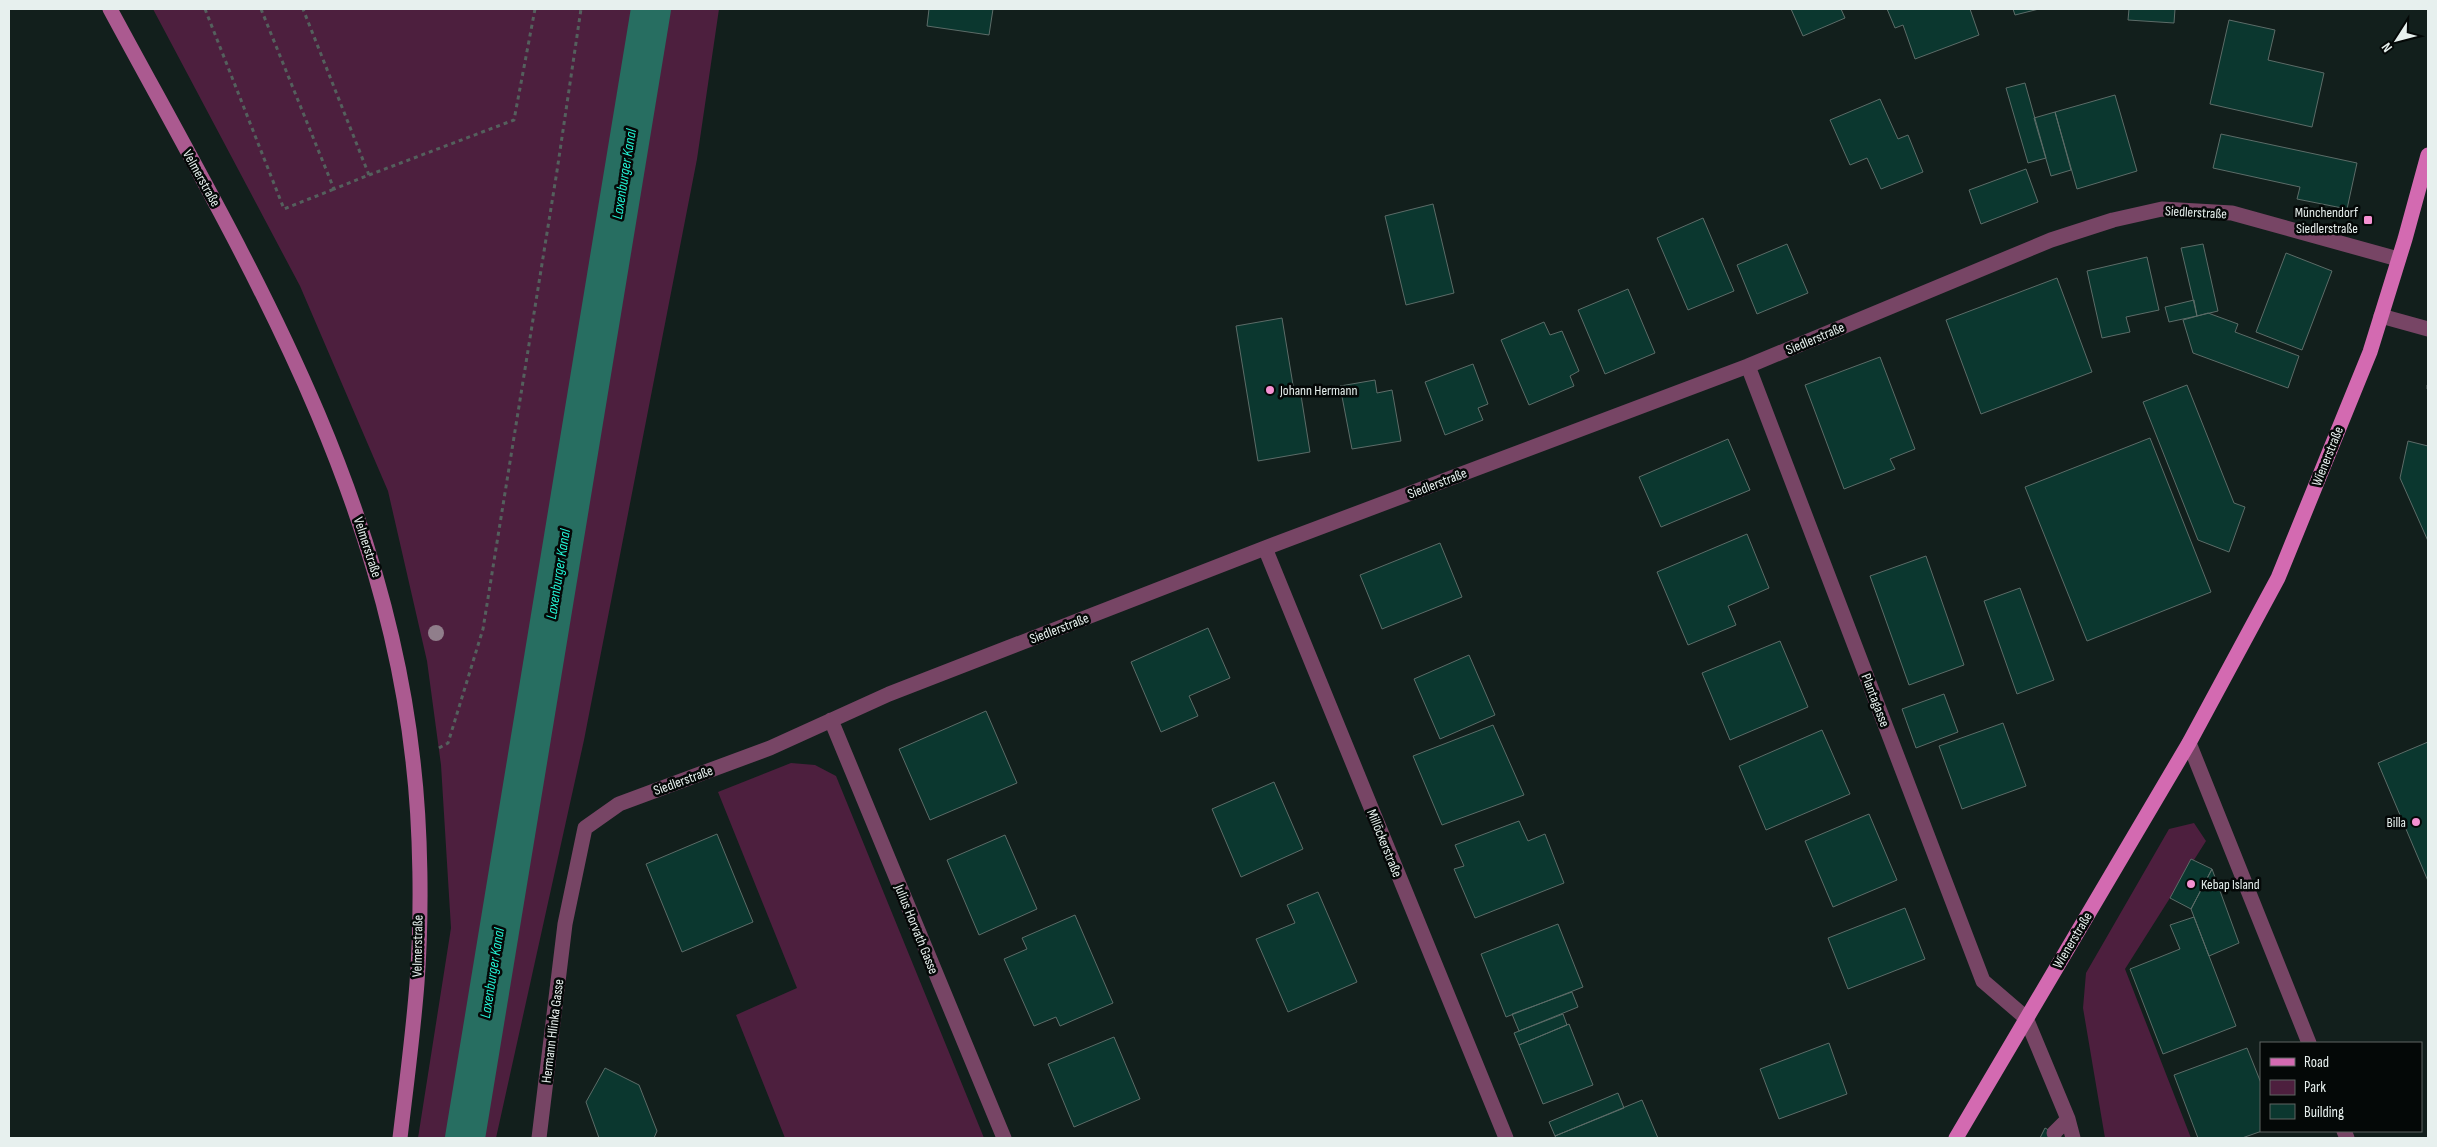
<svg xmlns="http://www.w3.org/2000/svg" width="2437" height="1147" font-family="'Sofia Sans Condensed',sans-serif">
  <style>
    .green { fill: #4d1f3e }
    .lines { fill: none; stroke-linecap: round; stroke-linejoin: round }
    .canal { stroke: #276e61; stroke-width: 40 }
    .building { fill: #0b372f; stroke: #5c6c68 }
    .path { stroke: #54605d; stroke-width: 3; stroke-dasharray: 4 4; stroke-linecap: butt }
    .lane { stroke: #774565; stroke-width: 15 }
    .street { stroke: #774565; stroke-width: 15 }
    .secondary { stroke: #ab5a90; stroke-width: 15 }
    .primary { stroke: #d36ab1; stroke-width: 15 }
    .tree { fill: #907e8b }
    .poi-dot { fill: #f591d2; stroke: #040807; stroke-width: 2 }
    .labels { text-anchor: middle; stroke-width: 5; stroke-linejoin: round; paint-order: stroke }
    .street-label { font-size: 14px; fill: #e7f0ee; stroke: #040807 }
    .poi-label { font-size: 14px; fill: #e7f0ee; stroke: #040807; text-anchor: end }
    .water-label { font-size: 15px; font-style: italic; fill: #24f2d3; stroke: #040807 }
  </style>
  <rect width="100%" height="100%" fill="#121f1c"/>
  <path class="green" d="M153 9H719L697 159 584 740 496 1138H418L451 928 441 765 427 661 388 491 300 286Z
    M791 763 815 765 836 776 984 1138H785L736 1015 797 988 718 792Z
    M2194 823 2206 841 2125 969 2191 1138H2105L2083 1008 2086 973 2169 829Z"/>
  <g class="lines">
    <path class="canal" d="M465 1138 651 9"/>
  </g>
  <path class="building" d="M929 9H993L989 35 927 26Z
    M1791 9H1841L1845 18 1803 36Z
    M1887 9H1970L1979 35 1915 59 1903 25 1895 28Z
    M2013 9H2039L2015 15Z
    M2129 9H2175L2174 23 2128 20Z
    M2229 20 2275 30 2268 60 2324 73 2312 127 2210 104Z
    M2025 83 2046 158 2028 163 2006 88Z
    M2115 95 2137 171 2077 189 2055 112Z
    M1880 99 1898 139 1908 135 1923 172 1881 189 1867 158 1850 165 1830 120Z
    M2055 112 2071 170 2051 176 2034 118Z
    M2221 134 2357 163 2347 209 2297 199 2300 187 2213 168Z
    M2026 169 2038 202 1981 224 1969 190Z
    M1433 204 1454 293 1406 305 1385 216Z
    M1703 218 1734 291 1688 310 1657 238Z
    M1787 244 1808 293 1757 314 1737 265Z
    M2203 244 2218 311 2197 316 2181 248Z
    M2286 253 2332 271 2302 350 2256 332Z
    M2147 257 2159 310 2126 317 2130 332 2102 338 2087 271Z
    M2057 278 2092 372 1981 414 1946 320Z
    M1628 289 1655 353 1605 374 1578 310Z
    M2194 300 2197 316 2169 322 2165 307Z
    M2208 313 2238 324 2235 332 2299 356 2288 388 2193 353 2183 320Z
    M1282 318 1294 391 1300 389 1310 452 1258 461 1236 326Z
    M1544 322 1550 335 1562 331 1579 371 1570 376 1574 386 1529 405 1501 340Z
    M1880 357 1915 449 1890 459 1895 469 1844 489 1805 385Z
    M1473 364 1488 404 1478 408 1483 420 1445 435 1425 382Z
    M1375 380 1377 393 1392 390 1401 441 1352 449 1340 386Z
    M2187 385 2234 503 2245 507 2229 552 2198 540 2143 402Z
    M2150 438 2211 592 2087 641 2025 487Z
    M1728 439 1750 490 1661 527 1639 477Z
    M2408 441 2428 446V541L2400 478Z
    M1747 534 1769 588 1728 606 1736 625 1688 645 1657 572Z
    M1440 543 1462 597 1382 629 1360 575Z
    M1926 556 1964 665 1909 685 1870 576Z
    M2020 588 2054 680 2017 694 1984 601Z
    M1208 628 1230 678 1189 696 1198 716 1161 732 1131 662Z
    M1780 641 1808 707 1730 740 1702 673Z
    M1469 655 1495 715 1440 739 1414 679Z
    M1944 694 1958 732 1916 748 1902 709Z
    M986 711 1017 783 930 820 899 749Z
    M2003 723 2026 786 1962 809 1939 746Z
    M1493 725 1524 795 1442 825 1413 756Z
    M1822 730 1850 794 1766 830 1739 766Z
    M2428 742V881L2378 763Z
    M1274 782 1303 849 1241 877 1212 809Z
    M1869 814 1897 880 1833 907 1805 841Z
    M1519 821 1528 841 1545 834 1564 883 1475 918 1454 869 1464 866 1455 845Z
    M717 834 753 922 682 952 646 864Z
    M1005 835 1037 909 979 935 947 860Z
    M2191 859 2212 869 2191 909 2170 898Z
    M2212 869 2239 943 2209 956 2191 909Z
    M1318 892 1357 982 1288 1012 1256 939 1295 923 1287 905Z
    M1905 908 1925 959 1848 989 1828 938Z
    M1075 915 1113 1003 1060 1026 1056 1017 1034 1026 1004 959 1027 949 1022 938Z
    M2194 917 2236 1026 2163 1054 2130 969 2180 949 2170 925Z
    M1558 924 1583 987 1506 1017 1481 954Z
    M1572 992 1578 1007 1519 1031 1512 1014Z
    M1563 1014 1567 1025 1519 1045 1514 1033Z
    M1569 1024 1593 1085 1543 1104 1519 1045Z
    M1114 1037 1140 1099 1074 1127 1048 1064Z
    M1829 1043 1847 1094 1779 1119 1760 1069Z
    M2247 1048 2261 1083 2262 1131 2242 1138H2198L2174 1075Z
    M605 1068 639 1085 657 1131 654 1138H599L586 1102Z
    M1618 1093 1624 1108 1555 1136 1549 1122Z
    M1642 1100 1658 1138H1556L1555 1136Z
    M2045 1128 2063 1138H2040Z"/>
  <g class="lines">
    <path class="path" d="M205 9 284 209 334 189
      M261 9 334 189 369 175 303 9
      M369 175 514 120 535 9
      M2428 385V393
      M439 748 448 743 483 629 557 171 581 9"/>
    <path class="lane" d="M2381 316 2428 329
      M2026 1018 2068 1119 2073 1138
      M2054 1133 2068 1119"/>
    <path class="street" d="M1748 366 1983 981 2026 1018
      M1265 548 1506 1138
      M831 720 1004 1138
      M2189 743 2309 1043
      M2344 1131 2347 1138
      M539 1138 565 924 585 828 619 804 770 748 889 694 1265 548 1748 366 2051 240 2113 220 2162 209 2232 213 2398 259"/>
    <path class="secondary" d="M110 9C241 252 382 480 413 761 421 829 422 914 417 983 413 1035 406 1087 400 1138"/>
    <path class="primary" d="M1956 1138 2189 743 2278 578 2370 352 2405 239 2428 155"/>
  </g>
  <circle class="tree" cx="436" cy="633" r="8"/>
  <g class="poi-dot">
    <rect x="2363" y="215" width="10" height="10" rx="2.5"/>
    <circle cx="1270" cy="390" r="5"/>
    <circle cx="2416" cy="822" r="5"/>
    <circle cx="2191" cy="884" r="5"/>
  </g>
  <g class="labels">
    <g class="street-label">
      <text transform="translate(202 178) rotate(61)" y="5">Velmerstraße</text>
      <text transform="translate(2196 212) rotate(3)" y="5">Siedlerstraße</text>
      <text transform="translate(1815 338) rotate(-23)" y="5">Siedlerstraße</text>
      <text transform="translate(2327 456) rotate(-68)" y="5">Wienerstraße</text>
      <text transform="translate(1437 483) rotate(-21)" y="5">Siedlerstraße</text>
      <text transform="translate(368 547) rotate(72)" y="5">Velmerstraße</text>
      <text transform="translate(1059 628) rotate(-21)" y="5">Siedlerstraße</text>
      <text transform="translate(1876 700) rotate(69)" y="5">Plantagasse</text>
      <text transform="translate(683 780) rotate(-20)" y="5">Siedlerstraße</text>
      <text transform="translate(1385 843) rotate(68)" y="5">Millöckerstraße</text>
      <text transform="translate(917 929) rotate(68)" y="5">Julius Horvath Gasse</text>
      <text transform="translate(2072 940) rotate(-59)" y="5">Wienerstraße</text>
      <text transform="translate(417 946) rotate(-89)" y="5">Velmerstraße</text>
      <text transform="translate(552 1031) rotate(-83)" y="5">Hermann Hlinka Gasse</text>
    </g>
    <g class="poi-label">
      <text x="2358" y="217">Münchendorf<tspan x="2358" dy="16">Siedlerstraße</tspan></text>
      <text x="1280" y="395" text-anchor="start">Johann Hermann</text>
      <text x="2406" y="827">Billa</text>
      <text x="2201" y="889" text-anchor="start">Kebap Island</text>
    </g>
    <g class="water-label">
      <text transform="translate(624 174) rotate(-81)" y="5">Laxenburger Kanal</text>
      <text transform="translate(558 574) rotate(-81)" y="5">Laxenburger Kanal</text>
      <text transform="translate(492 973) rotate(-81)" y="5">Laxenburger Kanal</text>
    </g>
  </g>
  <rect width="2437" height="1147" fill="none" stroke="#e7f0ee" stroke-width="20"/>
  <rect x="2260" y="1042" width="162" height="90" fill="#040807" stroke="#5f6563"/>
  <rect x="2270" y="1058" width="25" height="8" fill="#d36ab1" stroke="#5f6563"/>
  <text x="2304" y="1067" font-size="15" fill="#e7f0ee">Road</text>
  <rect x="2270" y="1080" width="25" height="15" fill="#4d1f3e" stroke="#5f6563"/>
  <text x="2304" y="1092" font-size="15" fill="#e7f0ee">Park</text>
  <rect x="2270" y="1104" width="25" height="15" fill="#0b372f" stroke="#5f6563"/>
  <text x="2304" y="1117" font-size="15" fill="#e7f0ee">Building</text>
  <g transform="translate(2397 40) rotate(234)" stroke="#040807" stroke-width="4" paint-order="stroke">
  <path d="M0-4L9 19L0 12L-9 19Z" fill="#e7f0ee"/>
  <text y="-8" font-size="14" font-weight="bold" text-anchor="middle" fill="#e7f0ee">N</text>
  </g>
</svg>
